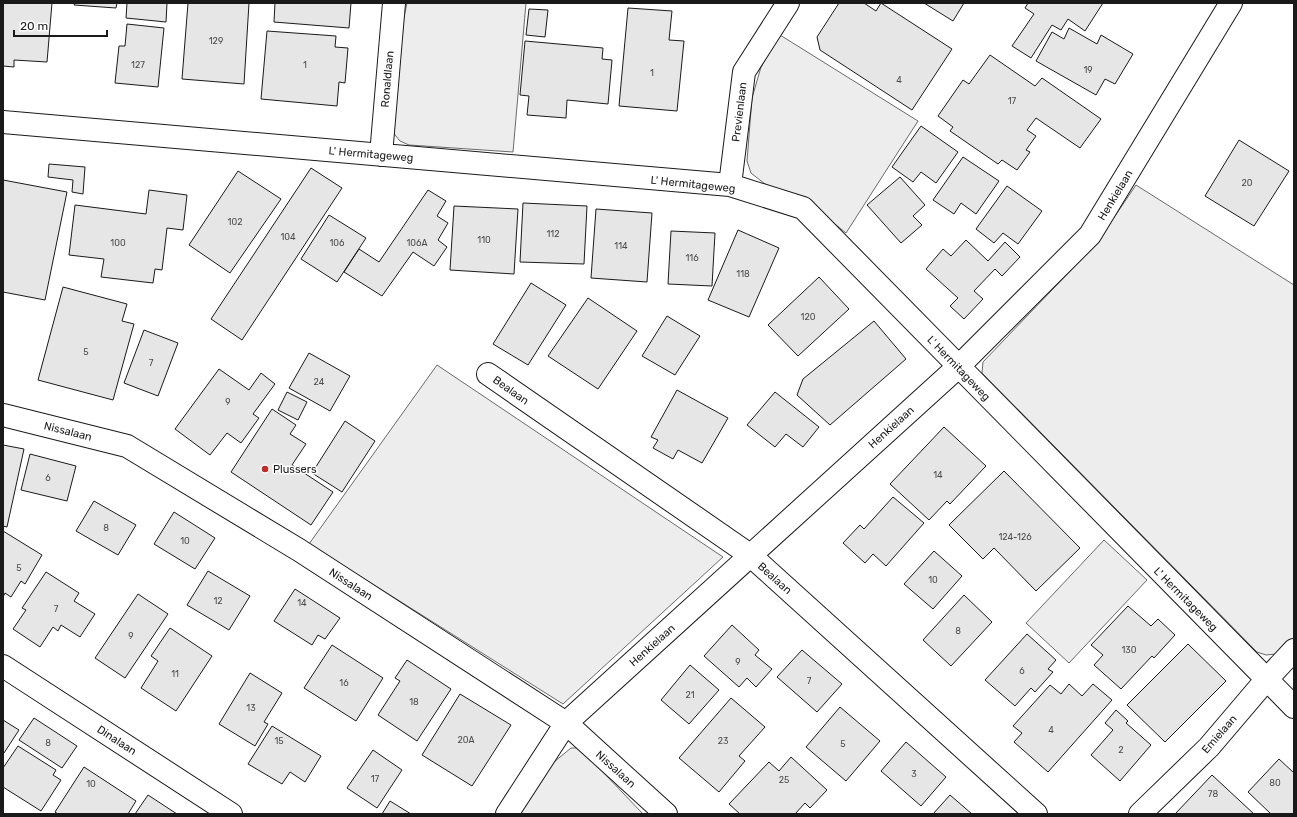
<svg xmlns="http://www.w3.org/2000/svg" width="1297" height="817" font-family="Rubik,sans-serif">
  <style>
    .built { fill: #ededed; stroke: #6a6a6a }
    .building { fill: #e6e6e6; stroke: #1a1a1a }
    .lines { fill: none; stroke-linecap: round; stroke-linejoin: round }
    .street-casing { stroke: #1a1a1a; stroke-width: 24 }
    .street { stroke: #fff; stroke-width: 22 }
    .poi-dot { fill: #c62828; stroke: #fff; stroke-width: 1.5 }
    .labels { text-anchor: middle; stroke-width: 3; stroke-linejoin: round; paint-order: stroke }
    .number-label { font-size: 9px; fill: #4d4d4d }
    .street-label { font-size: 11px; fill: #1a1a1a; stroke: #fff }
    .poi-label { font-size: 11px; fill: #1a1a1a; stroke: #fff; text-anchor: start }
  </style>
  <rect width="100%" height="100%" fill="#fff"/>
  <path class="built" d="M407 3H526L513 152 409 145 400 141 395 135 392 128 402 27Z
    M780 35 918 121 846 233 805 200 765 184 751 173 747 161 752 98 761 67Z
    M1136 185 1294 285V638L1285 648 1276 654 1266 655 1257 652 982 373 983 362 1096 244Z
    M437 365 723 557 563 704 309 544Z
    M1104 540 1147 580 1069 663 1026 623Z
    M571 748H580L643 814H519L548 767Z"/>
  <path class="building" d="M3 3H52L47 62 14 60V67L3 66Z
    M75 3H117L116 8 74 5Z
    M127 3H167L166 22 126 18Z
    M188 3H249L244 84 182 79Z
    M275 3H351L349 28 274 22Z
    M839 3H864L876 11 881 3 952 49 912 110 820 50 817 37Z
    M924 3H964L953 21Z
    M1028 3H1103L1085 31 1068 19 1061 30 1052 25 1031 58 1012 46 1034 14 1025 8Z
    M628 8 672 11 669 40 684 41 677 111 619 106Z
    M529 9 548 10 545 37 526 35Z
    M127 24 164 28 158 87 115 83 119 46H125Z
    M1069 28 1097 44 1101 35 1133 54 1115 84 1105 79 1096 95 1036 61 1052 32 1064 39Z
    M267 31 336 36 335 47 348 48 345 83 339 82 337 106 261 99Z
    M525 41 603 48 602 59 612 60 608 104 567 100 566 118 527 115 529 96 520 95Z
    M990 55 1035 86 1042 78 1101 119 1080 148 1036 118 1027 130 1036 136 1026 150 1030 152 1017 170 1002 160 998 164 950 131 953 127 938 116 963 80 969 84Z
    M921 126 958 152 936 183 921 172 913 182 892 167Z
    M1239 140 1289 171 1254 226 1205 196Z
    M963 157 999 181 976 214 961 203 954 214 933 200Z
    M49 164 85 167 83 194 72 192 73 180 48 177Z
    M311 168 342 188 242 340 211 319Z
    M238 171 281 199 230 273 189 245Z
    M900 177 925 205 913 216 922 225 901 243 867 205Z
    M3 180 67 192 45 300 3 292Z
    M1007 186 1042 211 1018 244 1003 233 994 243 976 229Z
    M149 190 187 195 183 230 167 228 162 270 155 269 153 283 101 277 104 259 69 255 75 205 146 214Z
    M428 190 446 201 437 216 448 223 438 240 447 247 434 266 413 252 382 296 344 272 359 249 379 262Z
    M523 203 587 206 584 264 520 262Z
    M454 206 518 209 514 274 450 270Z
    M596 209 652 213 647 282 591 278Z
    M329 215 366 238 337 282 301 259Z
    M738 230 779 248 749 317 708 300Z
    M671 231 715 233 712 286 668 284Z
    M966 240 988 261 1005 242 1020 257 1002 276 995 269 974 291 983 299 964 319 950 306 958 298 926 269 943 249 951 256Z
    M819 277 849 309 798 356 768 325Z
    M531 283 566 305 528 365 493 344Z
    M63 287 127 304 122 321 134 324 113 400 38 380Z
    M588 298 637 331 598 389 548 356Z
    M667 316 700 336 675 375 642 356Z
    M874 321 906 359 830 425 797 395 803 379Z
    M144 330 178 343 158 396 124 383Z
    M309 353 350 376 330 411 289 388Z
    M219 369 249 390 261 373 275 384 253 414 259 418 241 443 227 433 210 455 175 429Z
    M677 390 728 418 702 463 678 450 673 459 653 448 658 440 651 437Z
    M287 392 307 402 298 420 278 410Z
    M775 392 819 427 803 447 786 434 775 447 747 425Z
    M272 409 296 425 290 434 306 444 292 465 333 492 311 525 231 472Z
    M345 421 375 441 342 492 312 473Z
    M944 427 986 466 950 504 947 501 929 520 890 484Z
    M3 445 24 449 7 527 3 526Z
    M30 454 76 466 67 501 21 490Z
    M1004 471 1080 548 1036 591 994 548 983 559 949 525Z
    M893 497 924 523 886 566 873 554 865 563 843 543 860 525 864 529Z
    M94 501 136 525 118 555 76 531Z
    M174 512 215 538 195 569 154 544Z
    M3 531 42 555 25 584 21 581 11 597 5 593 3 597Z
    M934 551 962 576 933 609 904 584Z
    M208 571 250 596 229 630 187 605Z
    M46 572 79 593 74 601 95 614 80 637 61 625 58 631 53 627 40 647 13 629 26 610 22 608Z
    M295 589 340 618 325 639 318 635 312 645 274 621Z
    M138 594 168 614 125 678 95 658Z
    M964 595 992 622 951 666 923 640Z
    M1128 606 1151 626 1158 619 1175 635 1154 658 1152 656 1121 689 1094 665 1103 655 1091 645Z
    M732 625 759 650 755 655 772 669 756 687 747 678 739 687 704 656Z
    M170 628 212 656 176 711 141 688 158 661 151 656Z
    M1027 634 1056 660 1048 669 1053 672 1035 692 1031 688 1015 706 985 680Z
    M1188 644 1226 681 1165 742 1127 705Z
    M332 645 383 678 356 721 304 688Z
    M802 650 842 684 817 712 777 677Z
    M407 660 451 689 417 741 378 715 400 681 395 678Z
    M690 665 719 690 689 724 661 700Z
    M250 673 282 693 264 722 268 724 255 746 219 724Z
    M1069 684 1082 696 1093 684 1112 700 1048 772 1014 742 1022 733 1013 726 1050 685 1061 694Z
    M460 694 511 725 472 786 422 755Z
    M731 698 765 727 739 756 745 761 719 792 679 758Z
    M840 707 880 741 846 781 806 747Z
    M1116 710 1128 721 1126 723 1151 745 1120 781 1091 755 1113 730 1105 723Z
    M34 718 77 746 62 768 19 740Z
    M3 720 19 730 4 753H3Z
    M272 726 321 756 305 782 290 772 282 784 248 764Z
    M906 742 946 777 921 806 881 771Z
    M18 746 56 770 53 775 61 780 41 811 3 787V768Z
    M373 750 402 770 377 808 347 788Z
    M791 757 827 790 810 808 805 803 795 814H740L729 804 769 762 779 771Z
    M1279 759 1294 773V814H1271L1248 792Z
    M84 767 136 801 128 814H58L55 812Z
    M1212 775 1254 814H1175Z
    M148 795 177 814H135Z
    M950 795 972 814H933Z
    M390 801 411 814H382Z"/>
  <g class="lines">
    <g class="street-casing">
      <path id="street" d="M3 122 730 185 803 208 1294 707
        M381 155 394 3
        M730 185 744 72 788 3
        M488 374 750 555 1036 814
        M3 415 127 446 299 550 566 723 666 814
        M3 666 231 814
        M507 814 566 723 958 367 1090 235 1231 3
        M1140 814 1209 747 1266 680 1294 650"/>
    </g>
    <use href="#street" class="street"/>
  </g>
  <circle class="poi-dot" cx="265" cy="469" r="4"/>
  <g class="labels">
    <g class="number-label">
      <text x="216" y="44">129</text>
      <text x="138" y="68">127</text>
      <text x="305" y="68">1</text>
      <text x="1088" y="73">19</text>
      <text x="652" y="76">1</text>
      <text x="899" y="83">4</text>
      <text x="1012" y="104">17</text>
      <text x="1247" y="186">20</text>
      <text x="235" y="225">102</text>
      <text x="553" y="237">112</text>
      <text x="288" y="240">104</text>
      <text x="484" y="243">110</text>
      <text x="118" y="246">100</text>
      <text x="337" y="246">106</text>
      <text x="417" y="246">106A</text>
      <text x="621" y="249">114</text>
      <text x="692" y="261">116</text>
      <text x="743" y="277">118</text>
      <text x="808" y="320">120</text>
      <text x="86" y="355">5</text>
      <text x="151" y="366">7</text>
      <text x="319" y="385">24</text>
      <text x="228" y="405">9</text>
      <text x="938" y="478">14</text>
      <text x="48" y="481">6</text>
      <text x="106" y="531">8</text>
      <text x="1015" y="540">124-126</text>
      <text x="185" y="544">10</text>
      <text x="19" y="571">5</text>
      <text x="933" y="583">10</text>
      <text x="218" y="604">12</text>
      <text x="302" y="606">14</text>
      <text x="56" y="612">7</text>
      <text x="958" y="634">8</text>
      <text x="131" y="639">9</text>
      <text x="1129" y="653">130</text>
      <text x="738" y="665">9</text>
      <text x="1022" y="674">6</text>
      <text x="175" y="677">11</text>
      <text x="809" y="684">7</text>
      <text x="344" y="686">16</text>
      <text x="690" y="698">21</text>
      <text x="414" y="705">18</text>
      <text x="251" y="711">13</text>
      <text x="1051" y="733">4</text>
      <text x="466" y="743">20A</text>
      <text x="279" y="744">15</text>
      <text x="723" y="744">23</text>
      <text x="48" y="746">8</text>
      <text x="843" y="747">5</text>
      <text x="1121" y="753">2</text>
      <text x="914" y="777">3</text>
      <text x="375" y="782">17</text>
      <text x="784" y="783">25</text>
      <text x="1275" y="786">80</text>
      <text x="91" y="787">10</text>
      <text x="1213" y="797">78</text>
    </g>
    <g class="street-label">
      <text transform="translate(387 79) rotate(-85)" y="4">Ronaldlaan</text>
      <text transform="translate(739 112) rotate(-83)" y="4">Previenlaan</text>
      <text transform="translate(371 154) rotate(5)" y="4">L' Hermitageweg</text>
      <text transform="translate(693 184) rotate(6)" y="4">L' Hermitageweg</text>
      <text transform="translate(1115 195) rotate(-59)" y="4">Henkielaan</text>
      <text transform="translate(959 368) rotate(46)" y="4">L' Hermitageweg</text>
      <text transform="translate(511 390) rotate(35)" y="4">Bealaan</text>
      <text transform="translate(891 427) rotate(-42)" y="4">Henkielaan</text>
      <text transform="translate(68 431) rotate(14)" y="4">Nissalaan</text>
      <text transform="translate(775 578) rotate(42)" y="4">Bealaan</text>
      <text transform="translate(351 584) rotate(33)" y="4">Nissalaan</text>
      <text transform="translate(1186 599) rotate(45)" y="4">L' Hermitageweg</text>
      <text transform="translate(652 645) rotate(-42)" y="4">Henkielaan</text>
      <text transform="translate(1219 734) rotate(-49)" y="4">Emielaan</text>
      <text transform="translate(117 740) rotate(33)" y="4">Dinalaan</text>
      <text transform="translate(616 769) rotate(42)" y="4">Nissalaan</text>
    </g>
    <g class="poi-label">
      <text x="273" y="473">Plussers</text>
    </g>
  </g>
  <rect width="1297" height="817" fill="none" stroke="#1a1a1a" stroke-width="8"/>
  <path d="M14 30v6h93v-6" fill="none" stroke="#1a1a1a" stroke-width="2"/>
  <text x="20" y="30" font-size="12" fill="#1a1a1a" stroke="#ffffff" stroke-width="3" paint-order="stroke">20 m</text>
</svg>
